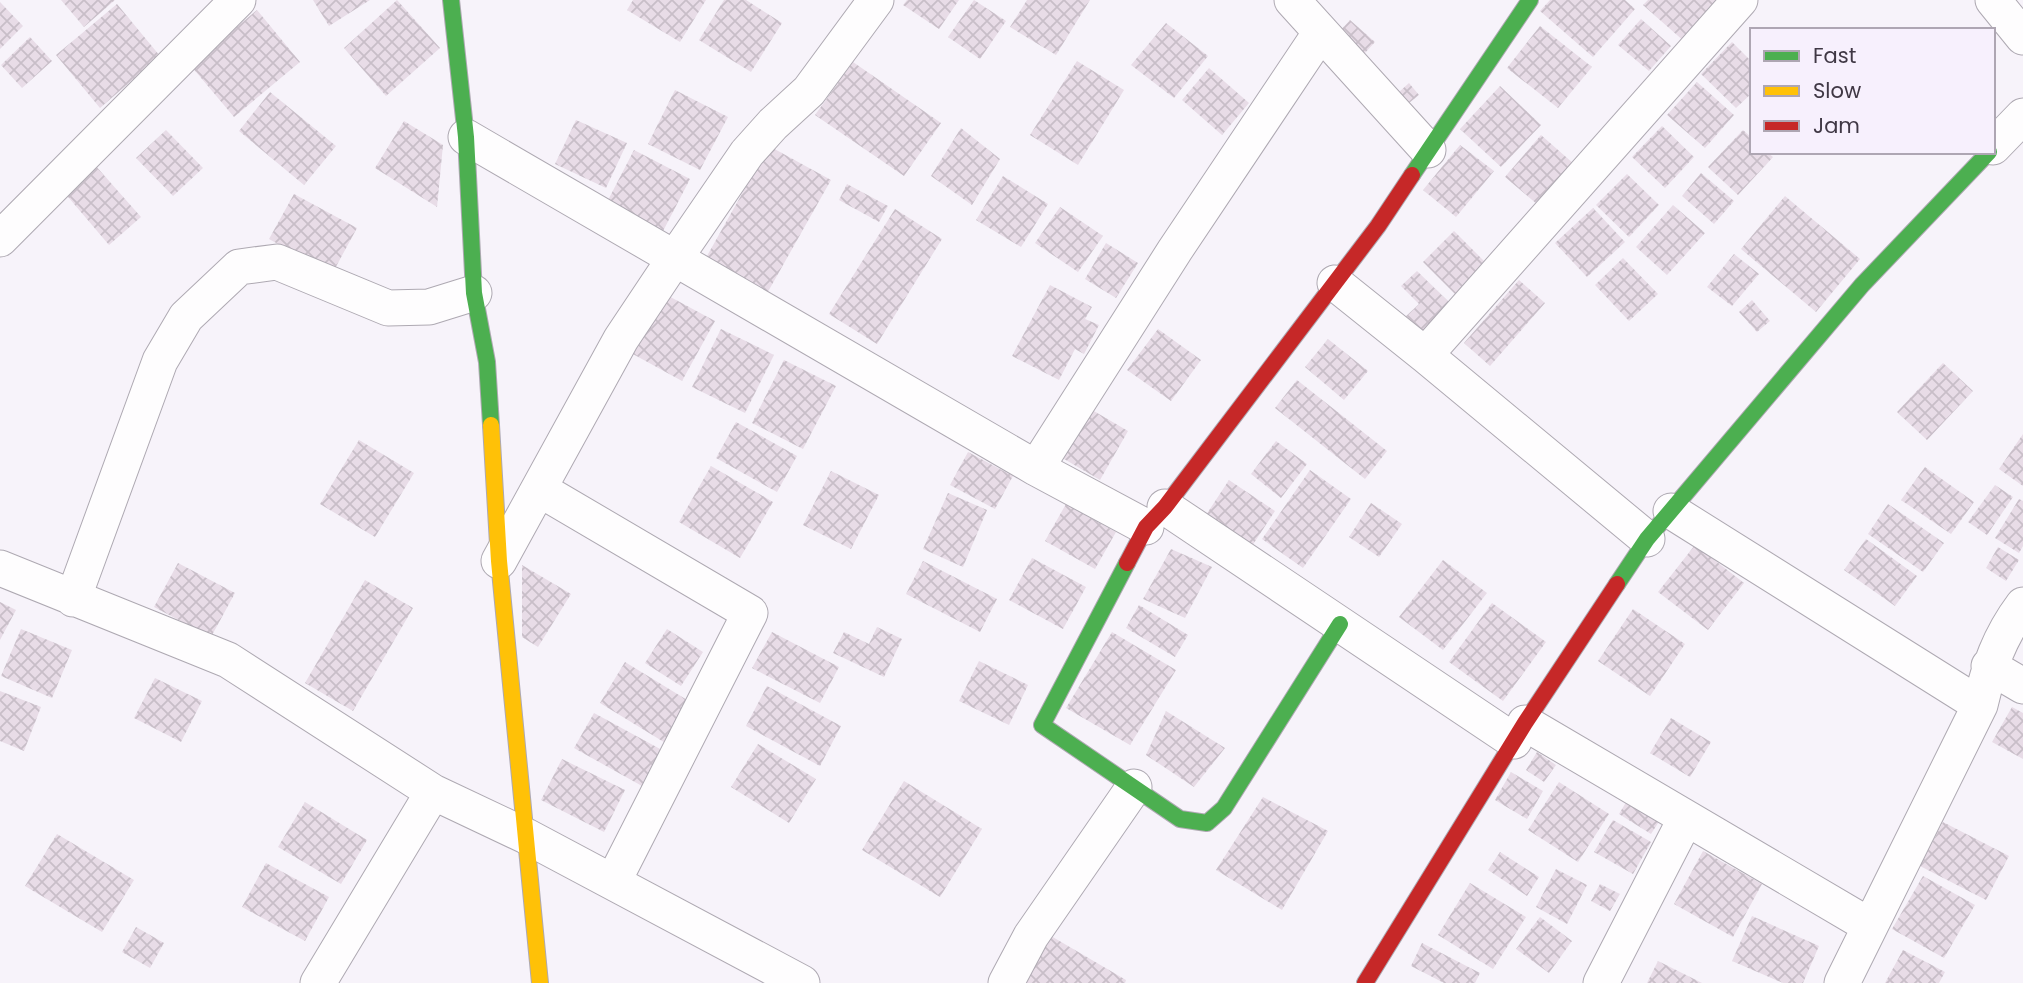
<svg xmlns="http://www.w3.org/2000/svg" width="2023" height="983" font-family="Poppins,sans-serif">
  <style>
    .building { fill: url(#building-cross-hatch) }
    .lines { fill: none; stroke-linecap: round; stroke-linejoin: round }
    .street-casing { stroke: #aea9b2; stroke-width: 37 }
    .fast-casing { stroke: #aea9b2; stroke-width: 18 }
    .slow-casing { stroke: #aea9b2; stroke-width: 18 }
    .jam-casing { stroke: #aea9b2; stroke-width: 18 }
    .street { stroke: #fefdfe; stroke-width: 35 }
    .fast { stroke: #4caf50; stroke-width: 16 }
    .slow { stroke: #ffc107; stroke-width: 16 }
    .jam { stroke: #c62828; stroke-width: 16 }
  </style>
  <defs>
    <pattern id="building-cross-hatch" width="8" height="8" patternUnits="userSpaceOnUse" patternTransform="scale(1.75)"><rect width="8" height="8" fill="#e8dce7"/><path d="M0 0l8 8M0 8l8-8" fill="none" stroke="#c8bec8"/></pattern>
  </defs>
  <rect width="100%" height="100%" fill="#f7f3fa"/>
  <path class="building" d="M61 0H115L84 27Z
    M313 0H370L329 26Z
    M397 0 440 48 386 96 344 48Z
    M633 0H706L680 42 627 10Z
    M724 0H746L782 23 751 72 699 40Z
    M907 0H959L939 29 903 5Z
    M974 0 1006 21 980 59 948 37Z
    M1027 0H1090L1056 55 1010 27Z
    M1550 0H1625L1635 9 1593 57 1540 11Z
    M1648 0H1718L1686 43 1643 5Z
    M0 2 23 26 0 49Z
    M117 4 160 56 100 108 56 55Z
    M257 10 300 62 234 117 191 66Z
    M1641 19 1671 46 1649 71 1618 45Z
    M1350 20 1375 42 1364 54 1339 32Z
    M1166 23 1208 56 1174 98 1131 65Z
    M1540 26 1592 67 1558 108 1507 68Z
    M30 37 52 61 22 88 1 65Z
    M1732 42 1752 62V93L1736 108 1701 74Z
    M1077 61 1124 90 1078 165 1030 135Z
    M853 62 941 123 904 176 815 115Z
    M1209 68 1249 103 1222 135 1182 100Z
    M1697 82 1734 115 1705 148 1667 115Z
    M1409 83 1419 95 1409 103 1399 92Z
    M1500 86 1541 125 1501 167 1460 129Z
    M675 90 728 117 700 170 648 144Z
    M270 92 336 146 304 185 239 131Z
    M576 120 627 143 606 188 555 164Z
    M404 121 443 145 437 207 375 168Z
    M1662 126 1694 157 1665 188 1632 157Z
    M961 128 1000 159 972 205 931 176Z
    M166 130 203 168 173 196 136 158Z
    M1743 130 1752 138V152H1767L1773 157 1738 195 1708 167Z
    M1541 135 1574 164 1538 205 1505 177Z
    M1460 145 1494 171 1456 217 1423 190Z
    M769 146 831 180 765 297 703 263Z
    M634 150 690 179 661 235 605 206Z
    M94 164 141 217 109 245 63 191Z
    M1701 173 1734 201 1714 224 1682 196Z
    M1627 174 1659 205 1629 237 1596 205Z
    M1003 176 1048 204 1021 247 976 220Z
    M847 184 888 206 879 222 839 200Z
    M294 194 357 228 332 274 269 239Z
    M1785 196 1860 259 1816 312 1741 249Z
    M1673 205 1705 233 1667 275 1636 247Z
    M1060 207 1103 236 1078 272 1035 243Z
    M1593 208 1625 242 1587 277 1555 243Z
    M895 209 942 239 877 344 829 314Z
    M1454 231 1489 266 1458 297 1423 262Z
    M1106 243 1138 263 1116 298 1085 279Z
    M1734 254 1759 274 1732 306 1707 287Z
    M1623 258 1658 294 1629 321 1595 285Z
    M1417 271 1452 305 1420 338 1402 320 1419 304 1401 286Z
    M1519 280 1545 303 1490 366 1464 343Z
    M1050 285 1092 307 1085 319 1099 325 1084 354 1075 349 1059 380 1012 356Z
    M663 293 715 321 682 381 631 353Z
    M1752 300 1770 321 1757 332 1739 312Z
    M721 329 774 355 745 413 692 387Z
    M1158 329 1201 360 1171 401 1127 370Z
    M1328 339 1368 371 1344 400 1305 367Z
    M784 360 836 386 803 449 752 423Z
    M1943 363 1973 391 1927 440 1897 412Z
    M1297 380 1387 451 1365 479 1275 408Z
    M1087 407 1128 431 1100 480 1059 456Z
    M736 422 797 456 777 492 716 458Z
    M2023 434V486L1999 469Z
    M359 440 414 473 375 537 320 504Z
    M1276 441 1307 464 1281 498 1251 474Z
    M968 452 1013 476 995 509 950 485Z
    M711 466 773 502 740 558 679 522Z
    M1925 467 1974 502 1951 534 1901 500Z
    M1310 470 1351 499 1303 568 1262 539Z
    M831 471 879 495 851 549 803 525Z
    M1229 480 1275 511 1252 546 1206 515Z
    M1995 485 2013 497 1987 535 1968 522Z
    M948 493 987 510 963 567 923 549Z
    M2019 499 2023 501V546L2019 553 1995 538Z
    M1371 503 1402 524 1379 557 1349 537Z
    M1066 504 1116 532 1095 569 1045 541Z
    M1888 504 1944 543 1923 572 1868 534Z
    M1866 539 1917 576 1895 606 1844 570Z
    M1695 545 1744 583 1708 630 1658 592Z
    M1998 547 2019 560 2006 581 1986 568Z
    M1171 549 1212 567 1185 618 1143 599Z
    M1032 558 1086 587 1063 629 1009 600Z
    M1443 560 1487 593 1443 650 1399 617Z
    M923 561 997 599 980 632 906 594Z
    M178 563 235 593 211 637 154 607Z
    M522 565 571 594 538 647 522 637Z
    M365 580 413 608 353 711 305 683Z
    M0 602 16 610 0 640Z
    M1492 603 1546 642 1503 701 1449 662Z
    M1139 605 1188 635 1175 657 1126 628Z
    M1633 609 1685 644 1650 696 1598 661Z
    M877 627 902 639 884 677 833 653 844 632 869 644Z
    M21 629 72 650 52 698 1 676Z
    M667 629 703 652 681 686 645 663Z
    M772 632 839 667 820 703 752 668Z
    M1112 632 1176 670 1130 745 1066 708Z
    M979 661 1028 685 1009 725 959 701Z
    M625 662 692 703 667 744 600 703Z
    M155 678 202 701 181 742 134 718Z
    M767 686 841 726 820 766 746 726Z
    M0 691 41 707 24 751 0 741Z
    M2012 707 2023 713V759L1992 742Z
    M1166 711 1225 748 1194 787 1146 755Z
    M594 713 662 750 642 786 574 748Z
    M1671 718 1711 742 1690 777 1650 753Z
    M758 744 816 779 789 823 731 787Z
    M1537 752 1556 765 1544 782 1526 770Z
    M562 759 625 790 604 832 541 800Z
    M1511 772 1543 791 1527 819 1495 800Z
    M904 781 982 829 940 897 862 850Z
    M1559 782 1609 814 1578 862 1528 830Z
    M1263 797 1328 831 1282 910 1216 870Z
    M1628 799 1660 820 1651 834 1619 814Z
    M305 802 367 840 341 884 278 847Z
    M1613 820 1651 842 1633 874 1594 852Z
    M1943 822 2009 856 1986 900 1920 866Z
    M57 834 134 880 102 932 25 886Z
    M1703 851 1762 884 1733 937 1674 904Z
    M1500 852 1539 877 1527 896 1488 870Z
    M266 863 329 897 305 941 242 907Z
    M1556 869 1587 885 1567 924 1536 907Z
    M1923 876 1975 905 1944 958 1892 929Z
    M1470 883 1526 917 1493 969 1438 935Z
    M1600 884 1620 894 1610 911 1591 901Z
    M1752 916 1819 946 1803 983H1783L1732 961Z
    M1540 917 1572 941 1549 973 1516 949Z
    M136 927 164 943 150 968 122 952Z
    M1051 936 1126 980 1125 983H1023Z
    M1422 943 1480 973 1475 983H1444L1411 966Z
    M1903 950 1945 972 1939 983H1885Z
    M1658 961 1702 983H1647Z"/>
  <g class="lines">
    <g class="street-casing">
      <path id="street" d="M1292 0 1428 150
        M1993 0 2023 37
        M466 137 1036 468 1146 527
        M1993 147 2023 116
        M0 239 238 0
        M1335 283 1425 355 1740 0
        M1425 355 1647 539
        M1036 468 1175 250 1321 32
        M539 489 750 613 613 882
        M1165 507 1514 741
        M1671 511 1980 705
        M499 561 621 339 675 258 747 153 773 124 809 91 876 0
        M0 568 228 660 433 792 526 836 802 983
        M73 599 160 361 186 317 239 267 277 262 388 308 429 307 474 293
        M1989 666 2023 686
        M1525 723 1870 926
        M318 983 433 792
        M1006 983 1031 936 1134 787
        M1601 983 1686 818
        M1842 983 1980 705C1989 667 1999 637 2023 605"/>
    </g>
    <g class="fast-casing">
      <path id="fast" d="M451 0 466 137 474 293 487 362 491 425
        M1412 175 1530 0
        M1127 563 1042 725 1180 819 1207 823 1224 808 1340 624
        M1617 584 1647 539 1862 285 1989 152"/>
    </g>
    <g class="slow-casing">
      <path id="slow" d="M491 425 499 561 540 983"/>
    </g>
    <g class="jam-casing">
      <path id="jam" d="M1127 563 1146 527 1165 507 1378 226 1412 175
        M1365 983 1525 723 1617 584"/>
    </g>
    <use href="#street" class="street"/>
    <use href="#fast" class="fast"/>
    <use href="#slow" class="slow"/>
    <use href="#jam" class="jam"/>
  </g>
  <rect x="1750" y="28" width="245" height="126" fill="#f7f0fd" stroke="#aea6b3" stroke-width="2"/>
  <rect x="1764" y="51" width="35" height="10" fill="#4caf50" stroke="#aea6b3" stroke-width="2"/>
  <text x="1813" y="63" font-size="21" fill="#403845">Fast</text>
  <rect x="1764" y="86" width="35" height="10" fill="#ffc107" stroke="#aea6b3" stroke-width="2"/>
  <text x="1813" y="98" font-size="21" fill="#403845">Slow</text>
  <rect x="1764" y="121" width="35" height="10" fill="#c62828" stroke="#aea6b3" stroke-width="2"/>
  <text x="1813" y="133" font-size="21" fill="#403845">Jam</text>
</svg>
